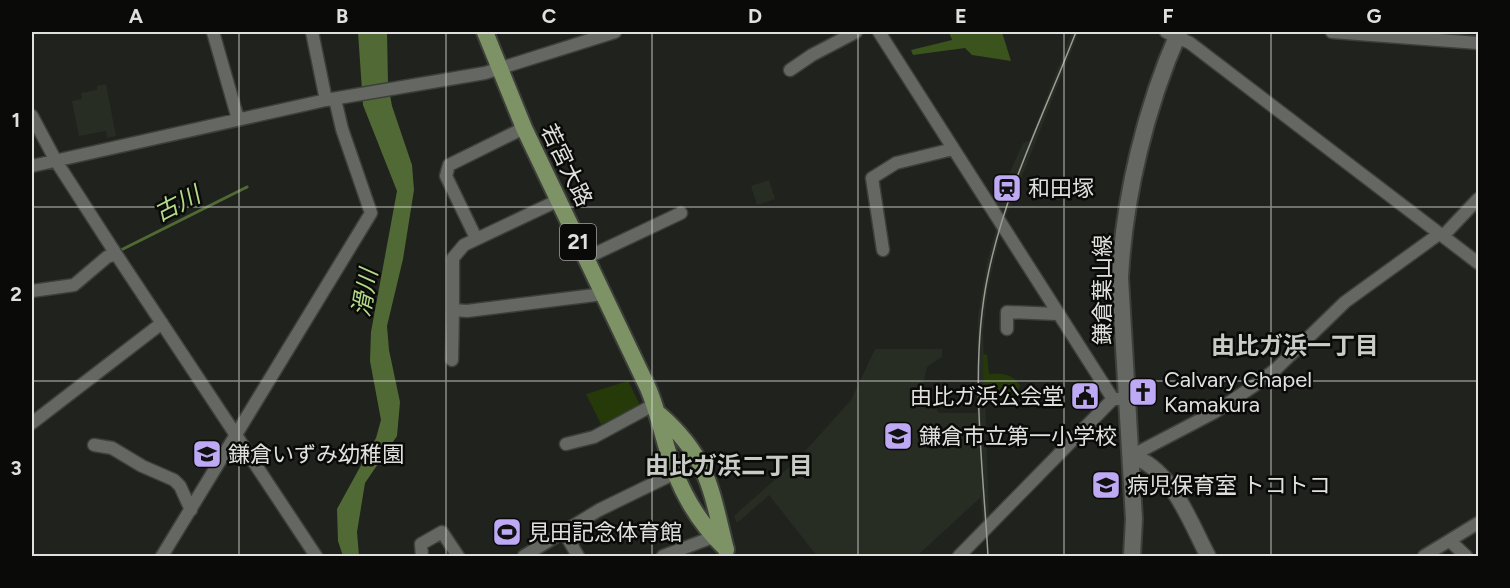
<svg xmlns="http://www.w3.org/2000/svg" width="1510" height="588" font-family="Figtree,'Noto Sans JP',sans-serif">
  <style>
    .built { fill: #282d23 }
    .green { fill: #263a09 }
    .forest { fill: #3b531d }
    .water { fill: #516a35 }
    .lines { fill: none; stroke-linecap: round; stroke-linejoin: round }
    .stream { stroke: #516a35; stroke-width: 3 }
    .minor-casing { stroke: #3d3f3b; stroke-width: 15 }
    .tertiary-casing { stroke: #3d3f3b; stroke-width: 18 }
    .secondary-casing { stroke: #3d3f3b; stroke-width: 20 }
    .primary-casing { stroke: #3d3f3b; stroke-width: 20 }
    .minor { stroke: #656862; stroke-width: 12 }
    .tertiary { stroke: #656862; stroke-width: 15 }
    .secondary { stroke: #656862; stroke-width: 16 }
    .primary { stroke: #7d9365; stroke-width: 16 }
    .tram { stroke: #9a9c98; stroke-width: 1.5 }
    .grid { fill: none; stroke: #e0e1de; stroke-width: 1.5; stroke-opacity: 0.55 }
    .labels { text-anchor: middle; stroke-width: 5; stroke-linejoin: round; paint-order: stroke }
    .shield { fill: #0a0b09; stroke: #a0a19e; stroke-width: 1.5 }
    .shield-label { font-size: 21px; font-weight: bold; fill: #e0e1de }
    .street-label { font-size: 22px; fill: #e0e1de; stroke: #0a0b09 }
    .poi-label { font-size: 22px; fill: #e0e1de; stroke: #0a0b09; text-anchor: start }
    .water-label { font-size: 24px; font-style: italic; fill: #b3da89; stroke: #0a0b09 }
    .neighbourhood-label { font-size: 24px; font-weight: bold; fill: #c9ccc6; stroke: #0a0b09 }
    .neatline { fill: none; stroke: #e0e1de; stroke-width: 2 }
    .grid-label { font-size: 20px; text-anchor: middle; font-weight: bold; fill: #e0e1de }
  </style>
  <rect width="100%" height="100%" fill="#20221d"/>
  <path class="built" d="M1072 32H1079L1003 224 994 208 1023 143 1030 140Z
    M106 84 116 136 107 138 106 131 79 136 72 101 82 99 81 93 97 90V86Z
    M769 180 775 199 757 205 751 186Z
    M997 225 1001 232 988 287 983 332 989 518 983 526 981 497 917 556H817L769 495 737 523 734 516 798 459 851 400 875 349H942V357L927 367 923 385 939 413H977L978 317 987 263Z"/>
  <path class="green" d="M983 354 987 355 989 374C1004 373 1011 374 1020 385L1016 398 984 399Z
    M628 381 641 407 601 424 586 394Z"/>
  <path class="forest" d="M949 32H1002L1011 61 972 55 965 48 913 55 911 50 952 40Z"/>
  <path class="water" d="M358 32H387L388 84 392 106 412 165 414 190 403 259 387 326 389 350 400 402 397 436 365 483 357 532 359 556H343L338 541 337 509 376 438 381 420 370 361 371 332 397 191 363 105Z"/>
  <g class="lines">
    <path class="stream" d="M121 250 247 187"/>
    <g class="minor-casing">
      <path id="minor" d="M213 32 238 119
        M312 32 326 100
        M879 32 1113 399
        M1166 32 1190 43 1478 263
        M1332 32 1478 43
        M790 70 812 55 856 32
        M32 116 56 161 116 254 316 556
        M32 166 326 100 485 73 615 32
        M559 200 464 245 453 258V310L467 311 603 294
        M1443 236 1478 199
        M476 238 446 176 449 165 524 128
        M883 250 872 178 896 163 953 149
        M586 258 681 213
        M32 291 74 285 107 257 116 254
        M1007 329V312L1057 314
        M452 360 453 310
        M32 423 162 323
        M566 444 594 437 655 404
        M94 445 112 448 142 466 174 480 180 486 191 510
        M1131 456 1215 412 1258 383 1276 369 1345 302 1439 234
        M564 532 578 556
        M1450 541 1466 556
        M162 556 371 213 342 129 335 99
        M422 556 421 544 442 532 458 556
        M524 556 599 510 675 473
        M663 556 713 537
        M959 556 1113 399H1119
        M1424 556 1478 523"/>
    </g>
    <g class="tertiary-casing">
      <path id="tertiary" d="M1131 456C1171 467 1190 522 1208 556"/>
    </g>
    <g class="secondary-casing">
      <path id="secondary" d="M1132 556 1134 519 1120 278C1124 197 1146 106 1179 32"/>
    </g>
    <g class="primary-casing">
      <path id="primary" d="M485 32 524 128 648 388C660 416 664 445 675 472 686 501 704 528 726 549
        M660 415C709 458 711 490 726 550"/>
    </g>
    <use href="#minor" class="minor"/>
    <use href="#tertiary" class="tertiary"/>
    <use href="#secondary" class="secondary"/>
    <use href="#primary" class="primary"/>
    <path class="tram" d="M988 556C983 465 969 366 988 275 1005 191 1045 112 1076 32"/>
  </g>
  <path class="grid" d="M239 32V556M446 32V556M652 32V556M858 32V556M1064 32V556M1271 32V556M32 207H1478M32 381H1478"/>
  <defs>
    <g id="station-square" transform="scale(1.5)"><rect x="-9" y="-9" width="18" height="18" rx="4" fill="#bea9f4" stroke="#0a0b09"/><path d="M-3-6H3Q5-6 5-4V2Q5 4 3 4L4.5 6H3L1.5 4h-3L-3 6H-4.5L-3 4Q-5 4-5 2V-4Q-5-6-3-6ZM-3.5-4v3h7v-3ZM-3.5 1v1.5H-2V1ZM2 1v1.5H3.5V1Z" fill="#111"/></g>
    <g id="church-square" transform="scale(1.5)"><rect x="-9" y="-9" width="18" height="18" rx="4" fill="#bea9f4" stroke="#0a0b09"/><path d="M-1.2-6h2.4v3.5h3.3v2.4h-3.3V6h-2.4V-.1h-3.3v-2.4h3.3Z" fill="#111"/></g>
    <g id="civic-square" transform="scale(1.5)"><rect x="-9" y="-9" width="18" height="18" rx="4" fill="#bea9f4" stroke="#0a0b09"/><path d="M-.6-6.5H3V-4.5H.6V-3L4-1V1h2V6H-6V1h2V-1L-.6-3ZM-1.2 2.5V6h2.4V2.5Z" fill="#111"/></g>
    <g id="school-square" transform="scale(1.5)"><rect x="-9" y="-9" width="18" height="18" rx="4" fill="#bea9f4" stroke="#0a0b09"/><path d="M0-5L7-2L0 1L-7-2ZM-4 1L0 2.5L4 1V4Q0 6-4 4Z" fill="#111"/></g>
    <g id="stadium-square" transform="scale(1.5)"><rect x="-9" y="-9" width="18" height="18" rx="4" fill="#bea9f4" stroke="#0a0b09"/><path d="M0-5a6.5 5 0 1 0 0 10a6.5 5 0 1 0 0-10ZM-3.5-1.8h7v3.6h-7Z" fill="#111"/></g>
  </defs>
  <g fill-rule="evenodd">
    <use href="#station-square" x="1007" y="188"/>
    <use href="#church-square" x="1143" y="392"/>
    <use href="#civic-square" x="1085" y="396"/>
    <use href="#school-square" x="898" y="436"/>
    <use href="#school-square" x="207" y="454"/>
    <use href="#school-square" x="1106" y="485"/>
    <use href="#stadium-square" x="507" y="532"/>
  </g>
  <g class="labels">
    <rect class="shield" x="560" y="224" width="36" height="36" rx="4.5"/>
    <g class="shield-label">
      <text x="578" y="249">21</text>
    </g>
    <g class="street-label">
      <text transform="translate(567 165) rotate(64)" y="8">若宮大路</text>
      <text transform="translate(1102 290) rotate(-90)" y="8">鎌倉葉山線</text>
    </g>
    <g class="poi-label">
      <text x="1028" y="196">和田塚</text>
      <text x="1164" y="387">Calvary Chapel<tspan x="1164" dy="25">Kamakura</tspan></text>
      <text x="1064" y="404" text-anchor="end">由比ガ浜公会堂</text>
      <text x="919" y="444">鎌倉市立第一小学校</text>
      <text x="228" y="462">鎌倉いずみ幼稚園</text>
      <text x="1127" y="493">病児保育室 トコトコ</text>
      <text x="528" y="540">見田記念体育館</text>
    </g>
    <g class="water-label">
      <text transform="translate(177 204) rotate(-27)" y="8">古川</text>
      <text transform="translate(365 293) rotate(-80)" y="8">滑川</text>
    </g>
    <g class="neighbourhood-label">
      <text x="1295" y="354">由比ガ浜一丁目</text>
      <text x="729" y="474">由比ガ浜二丁目</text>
    </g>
  </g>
  <rect width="1510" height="588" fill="none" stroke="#0a0b09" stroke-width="66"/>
  <rect x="33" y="33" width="1444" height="522" class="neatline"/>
  <g class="grid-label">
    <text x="136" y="23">A</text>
    <text x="342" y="23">B</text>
    <text x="549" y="23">C</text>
    <text x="755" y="23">D</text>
    <text x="961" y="23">E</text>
    <text x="1168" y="23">F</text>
    <text x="1374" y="23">G</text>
    <text x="16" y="127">1</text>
    <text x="16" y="301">2</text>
    <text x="16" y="475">3</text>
  </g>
</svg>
